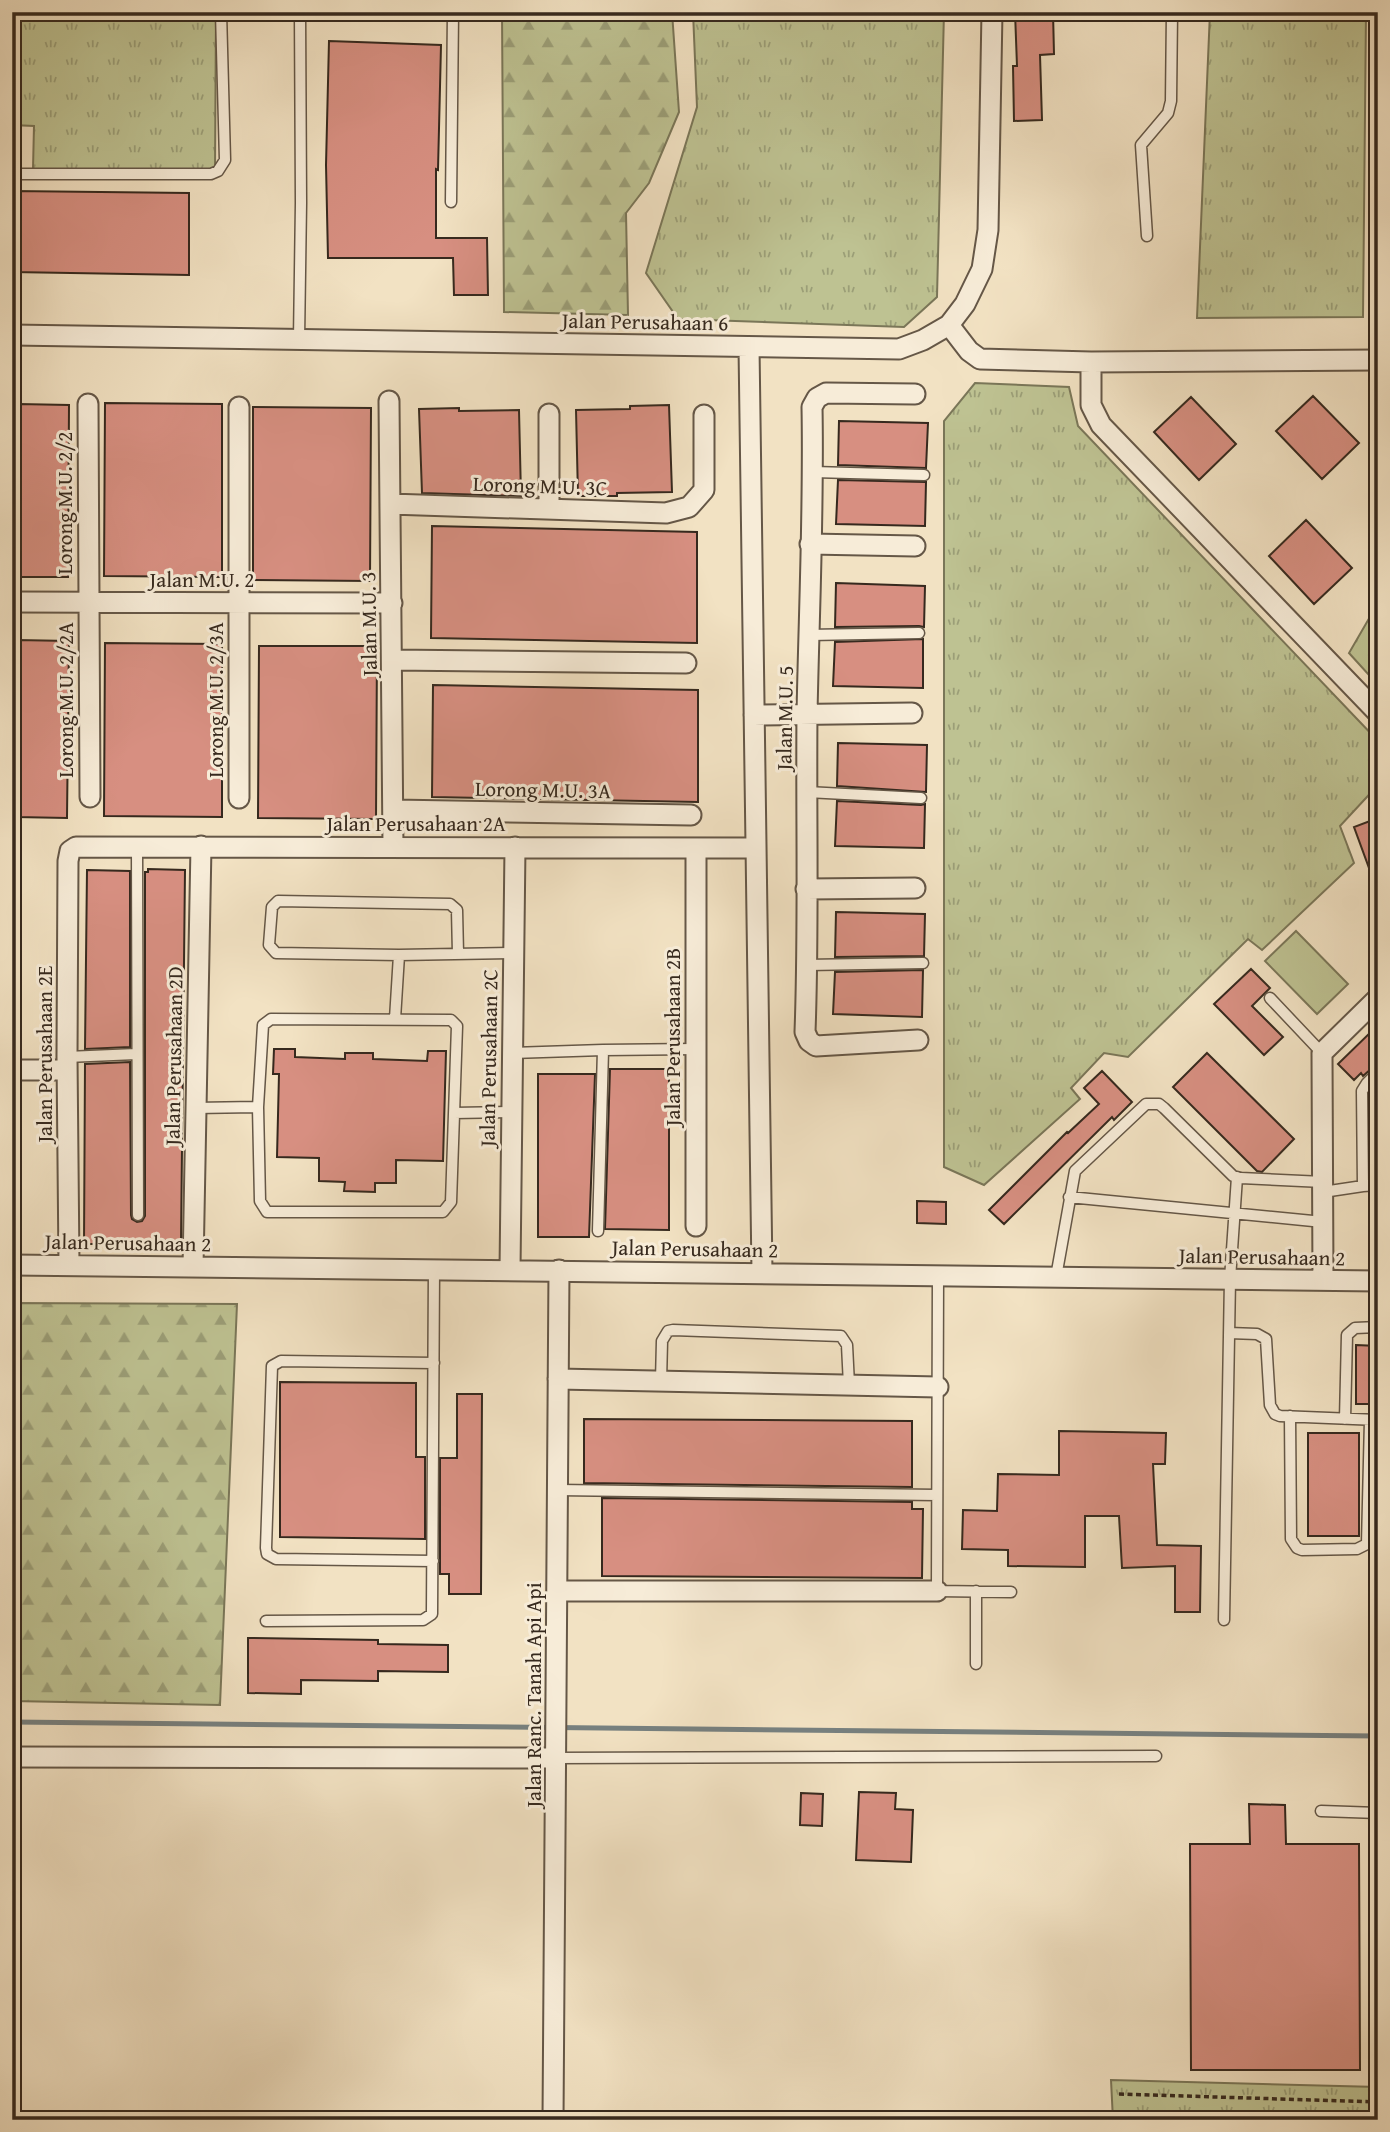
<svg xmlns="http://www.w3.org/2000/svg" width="1390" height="2132" font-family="'Gentium Book Plus',serif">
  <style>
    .grass { fill: url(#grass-tufts); stroke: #7a7658; stroke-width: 2 }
    .forest { fill: url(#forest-firs); stroke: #7a7658; stroke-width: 2 }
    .garden { fill: #bec292; stroke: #7a7658; stroke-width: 2 }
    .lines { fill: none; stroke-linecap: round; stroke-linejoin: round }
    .stream { stroke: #77807f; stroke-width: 5 }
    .building { fill: #d78f81; stroke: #36291e; stroke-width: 2 }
    .lane-casing { stroke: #655747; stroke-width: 13 }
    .street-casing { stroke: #655747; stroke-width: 23 }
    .path { stroke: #36291e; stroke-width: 3.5; stroke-dasharray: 5 3.5; stroke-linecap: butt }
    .lane { stroke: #f7ecd8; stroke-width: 10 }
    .street { stroke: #f7ecd8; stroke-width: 19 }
    .labels { text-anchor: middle; stroke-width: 6; stroke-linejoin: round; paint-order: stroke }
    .street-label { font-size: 21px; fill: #36291e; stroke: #f7ecd8 }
  </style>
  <defs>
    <pattern id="grass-tufts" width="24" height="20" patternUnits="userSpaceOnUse" patternTransform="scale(1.75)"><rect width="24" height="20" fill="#bec292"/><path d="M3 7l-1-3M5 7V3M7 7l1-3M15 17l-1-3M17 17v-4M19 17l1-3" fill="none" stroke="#9b9e77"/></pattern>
    <pattern id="forest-firs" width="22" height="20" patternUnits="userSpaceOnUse" patternTransform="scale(1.75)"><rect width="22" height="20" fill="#bec292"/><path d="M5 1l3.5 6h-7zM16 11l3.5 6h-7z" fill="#9b9e77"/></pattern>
  </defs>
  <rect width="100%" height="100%" fill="#f2e2c3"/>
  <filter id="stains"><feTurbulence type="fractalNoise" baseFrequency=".00286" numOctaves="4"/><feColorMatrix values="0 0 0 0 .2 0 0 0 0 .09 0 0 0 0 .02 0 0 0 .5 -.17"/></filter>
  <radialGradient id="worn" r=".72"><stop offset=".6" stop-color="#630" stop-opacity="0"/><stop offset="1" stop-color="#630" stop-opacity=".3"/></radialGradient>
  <path class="grass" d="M12 12H216L215 171 33 169 34 126 12 125Z
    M693 12H944L937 297 904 327 678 319 646 273 697 107Z
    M1210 12H1366L1363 317 1197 318Z
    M975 383 1069 387 1078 426 1378 741V785L1340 826 1354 863 1262 950 1248 939 1128 1057 1104 1053 1071 1088 1080 1099 984 1185 944 1167V421Z
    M1378 603V685L1349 653Z
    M1111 2080 1378 2087V2120H1113Z"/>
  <path class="forest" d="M502 12H672L679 112 649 183 626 213 628 315 504 312Z
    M12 1303 237 1304 220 1705 12 1701Z"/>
  <path class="garden" d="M1296 931 1348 984 1317 1014 1265 961Z"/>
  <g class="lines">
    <path class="stream" d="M12 1722 1378 1736"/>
  </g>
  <path class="building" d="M1015 12H1053L1054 54 1040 55 1042 120 1014 121 1013 66H1017Z
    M329 41 441 45 438 170 436 169V238H487L488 295H454L453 258H328L326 165Z
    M12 191 189 193V275L12 272Z
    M1313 396 1359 443 1322 479 1276 431Z
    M1191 397 1236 444 1199 480 1154 432Z
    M105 403 222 404V577L104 576Z
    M18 404 69 405 68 577H17Z
    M669 405 672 492 617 493V496H578L576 410 630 409V406Z
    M253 407 371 408 370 581 253 580Z
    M459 408V411L519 410 521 496 422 493 419 409Z
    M839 421 928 423 926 468 838 465Z
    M838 480 926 482 925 526 836 524Z
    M1306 520 1352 568 1314 604 1269 556Z
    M432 526 697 532V643L431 638Z
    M836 583 925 586 924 627 919 626 835 627Z
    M923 639V688L833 686 835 642Z
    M17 640 69 641 67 818 16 817Z
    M105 643 222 644V817L104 816Z
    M259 646H377L376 819 258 818Z
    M433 685 698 690V802L432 797Z
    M838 743 927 745 926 792 837 786Z
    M837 801 921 805 925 804 924 848 835 846Z
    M1378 818V886L1376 887 1354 827Z
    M148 869 185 870 181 1241 122 1240V1244H84L85 1064 130 1062 131 1215 132 1219 137 1222 142 1221 145 1216V872H148Z
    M87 870 130 871V1047L85 1049Z
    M836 912 925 914 924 956 835 957Z
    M1251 969 1270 988 1252 1006 1283 1037 1264 1055 1214 1004Z
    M923 970 922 1017 833 1014 835 972Z
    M1378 1025V1065L1373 1067 1363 1076 1361 1073 1354 1080 1338 1064Z
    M274 1049H295V1057L345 1059V1053H373V1059L427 1061 428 1051H446L443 1161 396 1160V1183H375V1192L344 1191 345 1182 319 1181V1158L277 1157 279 1074H273Z
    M1207 1053 1294 1139 1262 1172 1257 1171 1173 1087Z
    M610 1069H669V1230L605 1229Z
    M1102 1071 1132 1102 1114 1120 1112 1117 1004 1224 989 1210 1067 1132 1068 1133 1099 1104 1084 1088Z
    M538 1074H595L589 1237H538Z
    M917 1201 946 1202V1224L917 1223Z
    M1356 1345 1378 1346V1404H1356Z
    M280 1382 416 1383V1457H425V1539L280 1537Z
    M457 1394H482L481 1594H449V1574H440V1458H457Z
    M584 1419 912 1421V1487L584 1483Z
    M1059 1431 1166 1433 1165 1464H1153L1157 1545 1201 1546 1200 1612H1175V1566L1122 1568 1119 1516H1085V1567L1008 1566V1550L962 1549 963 1510 997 1511 998 1474 1059 1475Z
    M1308 1433H1359V1536H1308Z
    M602 1498 912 1502V1509H923L922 1578 602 1576Z
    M248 1638 378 1640V1644L448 1645V1672L378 1671V1681L301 1680V1694L248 1693Z
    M859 1792 896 1793 895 1809 913 1810 911 1862 856 1860Z
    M801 1793 823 1794 822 1826 800 1825Z
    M1249 1804 1285 1805 1286 1844H1359L1360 2070H1191L1190 1844H1250Z"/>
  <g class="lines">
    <g class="lane-casing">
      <path id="lane" d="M12 174H211L218 171 225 160 221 12
        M451 202 453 12
        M1147 236 1141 145 1168 113 1171 101 1172 12
        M299 340 301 203 300 12
        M813 472 924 475
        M809 635 919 633
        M807 792 921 798
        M137 846 138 1215
        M399 955 513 953
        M807 965 923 963
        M1270 998 1322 1053
        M271 1019 451 1020 457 1026 451 1202 443 1212H267L260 1201 258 1107 263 1025Z
        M395 1019 399 955 276 953 269 945 272 907 278 901 450 904 457 910 458 954
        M512 1053 603 1050
        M67 1057 136 1054
        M195 1108 258 1107
        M454 1113 511 1112
        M1363 1186 1378 1185
        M1323 1192 1363 1186 1362 1091 1367 1083 1378 1072
        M1069 1197 1323 1222
        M598 1231 603 1050 696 1049
        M938 1275 937 1591 1011 1592
        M1056 1277 1075 1171 1146 1104H1159L1164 1108 1233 1176 1241 1178 1323 1182
        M1229 1333 1257 1334 1266 1339 1270 1405 1275 1414 1280 1416 1378 1420
        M661 1381 662 1341 668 1331 673 1330 841 1336 847 1345 849 1385
        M1290 1416 1291 1539 1297 1548 1302 1550 1357 1549 1367 1544 1370 1420
        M1345 1419 1347 1335 1355 1328 1378 1327
        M558 1490 937 1495
        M433 1561 276 1559 267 1554 266 1548 272 1366 281 1361 434 1363
        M1224 1620 1230 1279 1237 1177
        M266 1621 423 1620 432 1614 434 1269
        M976 1664V1591
        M556 1758 1156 1756
        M1321 1811 1378 1813"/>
    </g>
    <g class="street-casing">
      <path id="street" d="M949 325 969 351 980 359 1091 362 1378 360
        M12 335 899 349 923 340 949 325 965 304 982 269 988 230 992 12
        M749 347 762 1273
        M1091 362V405L1101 425 1378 713
        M915 394 826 393 817 398 812 407C814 509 809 612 807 714 806 820 809 926 805 1032L809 1041 816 1046 918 1040
        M389 401 393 847
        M88 404 90 797
        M239 407V798
        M549 414V508
        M390 504 666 513 689 507 704 490V415
        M810 544 915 546
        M12 602 392 603
        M392 660 686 663
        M754 715 912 713
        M394 810 691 815
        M806 889 915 888
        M12 1070H67
        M696 1226V848
        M12 1265 1378 1281
        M69 1265 67 1057 68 861 70 851 76 847 756 848
        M193 1267 201 846
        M510 1270 515 847
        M1323 1280 1322 1053 1378 998
        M558 1379 938 1387
        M557 1591H937
        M12 1757 556 1758
        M553 2120 559 1270"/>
    </g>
    <path class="path" d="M1119 2094 1378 2102"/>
    <use href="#lane" class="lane"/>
    <use href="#street" class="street"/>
  </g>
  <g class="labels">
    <g class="street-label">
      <text transform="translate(645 322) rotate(1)" y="7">Jalan Perusahaan 6</text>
      <text transform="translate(540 486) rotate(2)" y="7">Lorong M.U. 3C</text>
      <text transform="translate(65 503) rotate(-90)" y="7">Lorong M.U. 2/2</text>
      <text x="202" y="587">Jalan M.U. 2</text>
      <text transform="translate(369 624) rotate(-91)" y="7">Jalan M.U. 3</text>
      <text transform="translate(66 700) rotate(-90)" y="7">Lorong M.U. 2/2A</text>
      <text transform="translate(216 700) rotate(-90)" y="7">Lorong M.U. 2/3A</text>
      <text transform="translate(785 718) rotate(-89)" y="7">Jalan M.U. 5</text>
      <text transform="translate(543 790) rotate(1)" y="7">Lorong M.U. 3A</text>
      <text x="416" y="831">Jalan Perusahaan 2A</text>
      <text transform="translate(673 1037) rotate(-90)" y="7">Jalan Perusahaan 2B</text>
      <text transform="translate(45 1054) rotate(-90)" y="7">Jalan Perusahaan 2E</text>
      <text transform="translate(174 1056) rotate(-89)" y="7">Jalan Perusahaan 2D</text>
      <text transform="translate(489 1058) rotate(-89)" y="7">Jalan Perusahaan 2C</text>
      <text transform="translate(128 1243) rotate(1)" y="7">Jalan Perusahaan 2</text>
      <text transform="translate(695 1249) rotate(1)" y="7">Jalan Perusahaan 2</text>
      <text transform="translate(1262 1257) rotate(1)" y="7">Jalan Perusahaan 2</text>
      <text transform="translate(534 1695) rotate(-90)" y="7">Jalan Ranc. Tanah Api Api</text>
    </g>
  </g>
  <rect width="1390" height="2132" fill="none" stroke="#f2e2c3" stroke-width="42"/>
  <rect x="14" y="14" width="1362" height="2104" fill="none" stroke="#36291e" stroke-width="3.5"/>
  <rect x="21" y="21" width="1348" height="2090" fill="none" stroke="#36291e" stroke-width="2"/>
  <rect width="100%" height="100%" filter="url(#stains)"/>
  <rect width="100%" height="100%" fill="url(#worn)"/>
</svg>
